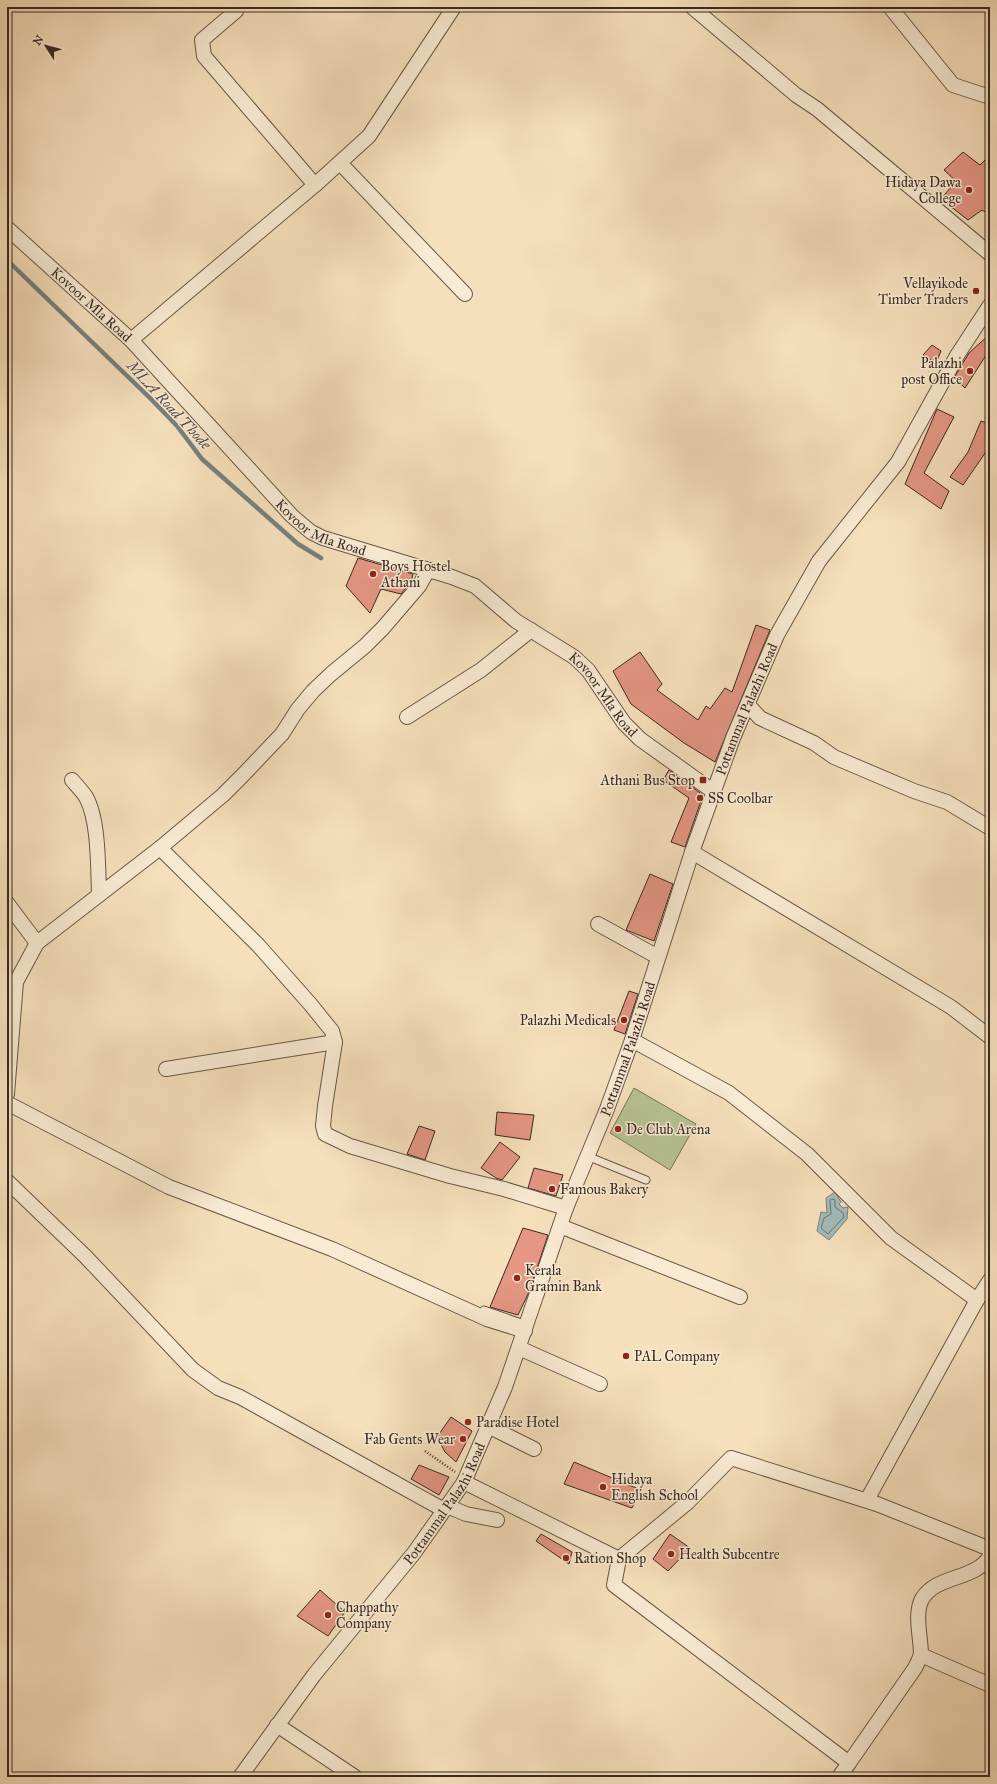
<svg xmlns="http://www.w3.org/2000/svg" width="997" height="1784" font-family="'IM FELL Great Primer',serif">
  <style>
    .green { fill: #b7c394; stroke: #78765c }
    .water { fill: #a0bbba; stroke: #76817e }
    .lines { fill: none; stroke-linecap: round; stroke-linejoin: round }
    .shore { stroke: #6c726e; stroke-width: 1 }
    .stream { stroke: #76817e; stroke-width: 4.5 }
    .building { fill: #e59684; stroke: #382923 }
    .lane-casing { stroke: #685749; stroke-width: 9 }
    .street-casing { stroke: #685749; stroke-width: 16 }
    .path { stroke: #382923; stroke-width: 2.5; stroke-dasharray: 1 2; stroke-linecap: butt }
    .lane { stroke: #f9ebd3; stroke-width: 7 }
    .street { stroke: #f9ebd3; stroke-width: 14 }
    .poi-dot { fill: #8f2418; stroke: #f9ebd3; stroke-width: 1.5 }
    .labels { text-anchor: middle; stroke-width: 3; stroke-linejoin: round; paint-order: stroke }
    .poi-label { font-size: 14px; fill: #382923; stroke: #f9ebd3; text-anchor: start }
    .street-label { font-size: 14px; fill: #382923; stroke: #f9ebd3 }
    .water-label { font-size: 15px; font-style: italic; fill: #524e49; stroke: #f9ebd3 }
  </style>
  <rect width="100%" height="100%" fill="#f6e0bc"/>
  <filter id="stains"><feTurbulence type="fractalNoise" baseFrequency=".005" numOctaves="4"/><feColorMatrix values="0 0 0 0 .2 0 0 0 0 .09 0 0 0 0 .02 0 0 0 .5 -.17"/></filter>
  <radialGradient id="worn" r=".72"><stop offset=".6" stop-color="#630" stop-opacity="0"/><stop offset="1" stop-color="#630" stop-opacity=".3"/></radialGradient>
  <path class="green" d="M634 1088 696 1124 670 1170 610 1133Z"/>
  <path class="water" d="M835 1192 841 1202 839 1204 843 1208 848 1207 847 1219 829 1240 817 1231 821 1212 827 1213 826 1198Z"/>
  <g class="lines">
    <path class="shore" d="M832 1199 835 1200V1207L843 1213 844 1217 828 1234 821 1228 824 1218 831 1214 830 1201Z"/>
    <path class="stream" d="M7 260 151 399 177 426 202 459 298 544 321 558"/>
  </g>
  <path class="building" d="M963 152 980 165 990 155V215L982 210 968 220 941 199 956 181 944 170Z
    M990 334V349L965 388 955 379V376L969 353Z
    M932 345 941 351 936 363 923 355Z
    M937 409 954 417 924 473 949 491 941 509 905 484Z
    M981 421 990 424V446L963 485 950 477 968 452Z
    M358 558 413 574 411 582 401 594 381 589 370 613 346 586Z
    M756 625 770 630 715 762 684 743 631 704 613 671 640 652 662 684 657 690 698 720 706 706 710 709 725 688 732 692Z
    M669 770 703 795 685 847 671 842 689 798 663 780Z
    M650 874 673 884 654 941 626 930Z
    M629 991 638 994 625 1034 614 1030Z
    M497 1112 534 1115 530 1140 495 1135Z
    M419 1126 435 1131 425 1160 407 1154Z
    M500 1142 520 1157 502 1180 496 1178 481 1168Z
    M534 1168 563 1175 556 1196 528 1188Z
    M523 1228 548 1235 529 1292 518 1315 490 1307Z
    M451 1417 472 1431 456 1462 445 1452 437 1437Z
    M574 1462 641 1490 632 1508 564 1484Z
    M419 1465 449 1477 439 1495 411 1479Z
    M541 1534 572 1552 569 1564 536 1541Z
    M670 1534 690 1548 668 1571 653 1559Z
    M320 1590 345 1612 328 1636 297 1616Z"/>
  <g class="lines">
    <g class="lane-casing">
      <path id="lane" d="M587 1156 646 1180
        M484 1310 527 1325"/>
    </g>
    <g class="street-casing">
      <g id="street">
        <path d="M692 7 796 95 817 109 990 254"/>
        <path d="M890 7 953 85 990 97"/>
        <path d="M236 11 202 40 204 56 315 185"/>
        <path d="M340 163 465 294"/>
        <path id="s1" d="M7 228 131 340 292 516 311 532 323 538 452 577 475 586 516 621 574 657 588 670 624 723 640 739 714 792"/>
        <path d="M131 340 315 185 369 136 454 7"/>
        <path d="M748 705 760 718 814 743 834 757 914 791 947 802 990 828"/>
        <path d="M407 717 481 670 531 630"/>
        <path d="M72 780C77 786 82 791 86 797 99 820 98 868 99 895L160 848 223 795 242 776 282 734 298 709 313 691 331 674 365 646 383 628 419 586 428 570"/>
        <path d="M160 848 258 945 311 1005 332 1031 335 1042 325 1106 323 1126 325 1134 350 1146 450 1176 504 1189 566 1208"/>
        <path d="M692 852 951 1007 990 1037"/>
        <path d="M7 903 37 943 99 895"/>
        <path d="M598 924 658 957"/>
        <path d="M632 1040 729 1093 807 1154 891 1238 977 1300 867 1500"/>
        <path d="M166 1069 335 1042"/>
        <path d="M7 1094 16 982 37 943"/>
        <path d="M7 1103 169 1187 332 1249 487 1319 525 1331"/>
        <path d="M7 1181 85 1256 193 1370 218 1388 240 1397 444 1510"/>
        <path d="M560 1226 740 1297"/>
        <path d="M977 1300 990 1280"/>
        <path d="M519 1348 600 1384"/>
        <path d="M488 1426 534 1449"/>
        <path d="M464 1482 619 1559 688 1502 731 1458 877 1504 990 1549"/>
        <path d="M447 1506 466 1514 497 1520"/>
        <path d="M619 1559 614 1585 849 1763 839 1777"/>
        <path d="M921 1655 990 1685"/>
        <path d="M277 1725 355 1777"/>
        <path d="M849 1763 915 1668C917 1664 920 1658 921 1654 921 1638 914 1614 922 1599 937 1574 975 1581 990 1556"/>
        <path id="s2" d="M240 1777 314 1675 414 1553 464 1482 505 1387 566 1208 607 1109 632 1040 692 852 733 738 777 635 819 561 898 462 958 354 990 305"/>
      </g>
    </g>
    <path class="path" d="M425 1451 455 1472"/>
    <use href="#lane" class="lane"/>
    <use href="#street" class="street"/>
  </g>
  <g class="poi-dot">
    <circle cx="969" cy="190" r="4"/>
    <circle cx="976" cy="291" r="4"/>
    <circle cx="970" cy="371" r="4"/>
    <circle cx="373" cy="574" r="4"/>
    <rect x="699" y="776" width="8" height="8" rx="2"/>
    <circle cx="700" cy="798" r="4"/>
    <circle cx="624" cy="1020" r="4"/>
    <circle cx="618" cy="1129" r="4"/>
    <circle cx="552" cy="1189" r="4"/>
    <circle cx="517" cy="1278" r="4"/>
    <circle cx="626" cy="1356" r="4"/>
    <circle cx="468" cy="1422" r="4"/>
    <circle cx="463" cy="1439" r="4"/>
    <circle cx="603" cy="1487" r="4"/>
    <circle cx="671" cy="1554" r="4"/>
    <circle cx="566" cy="1558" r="4"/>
    <circle cx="328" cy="1615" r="4"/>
  </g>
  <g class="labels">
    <g class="poi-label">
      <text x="961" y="187" text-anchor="end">Hidaya Dawa<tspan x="961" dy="16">College</tspan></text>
      <text x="968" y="288" text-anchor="end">Vellayikode<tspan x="968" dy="16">Timber Traders</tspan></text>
      <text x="962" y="368" text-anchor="end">Palazhi<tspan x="962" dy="16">post Office</tspan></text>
      <text x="381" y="571">Boys Hostel<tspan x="381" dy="16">Athani</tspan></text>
      <text x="695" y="785" text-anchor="end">Athani Bus Stop</text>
      <text x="708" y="803">SS Coolbar</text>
      <text x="616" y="1025" text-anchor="end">Palazhi Medicals</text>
      <text x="626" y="1134">De Club Arena</text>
      <text x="560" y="1194">Famous Bakery</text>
      <text x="525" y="1275">Kerala<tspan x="525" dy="16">Gramin Bank</tspan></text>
      <text x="634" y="1361">PAL Company</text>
      <text x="476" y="1427">Paradise Hotel</text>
      <text x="455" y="1444" text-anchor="end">Fab Gents Wear</text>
      <text x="611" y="1484">Hidaya<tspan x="611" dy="16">English School</tspan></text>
      <text x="679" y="1559">Health Subcentre</text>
      <text x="574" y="1563">Ration Shop</text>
      <text x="336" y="1612">Chappathy<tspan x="336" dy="16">Company</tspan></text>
    </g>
    <g class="street-label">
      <text dy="5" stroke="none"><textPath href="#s1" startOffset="114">Kovoor Mla Road</textPath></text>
      <text dy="5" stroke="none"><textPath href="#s1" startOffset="437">Kovoor Mla Road</textPath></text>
      <text dy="5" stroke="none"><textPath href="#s1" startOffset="773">Kovoor Mla Road</textPath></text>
      <text dy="5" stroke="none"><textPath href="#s2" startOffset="1194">Pottammal Palazhi Road</textPath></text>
      <text dy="5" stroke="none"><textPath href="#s2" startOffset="834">Pottammal Palazhi Road</textPath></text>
      <text dy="5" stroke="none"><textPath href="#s2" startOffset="342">Pottammal Palazhi Road</textPath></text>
    </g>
    <g class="water-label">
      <text transform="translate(169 405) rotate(47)" y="5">MLA Road Thode</text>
    </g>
  </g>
  <rect width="997" height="1784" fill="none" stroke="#f6e0bc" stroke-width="24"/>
  <rect x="8" y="8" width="981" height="1768" fill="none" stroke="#382923" stroke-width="2"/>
  <rect x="12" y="12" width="973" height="1760" fill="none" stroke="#382923"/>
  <g transform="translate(46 46) rotate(306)" stroke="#f9ebd3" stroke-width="3" paint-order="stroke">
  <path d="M0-3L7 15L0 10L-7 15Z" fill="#382923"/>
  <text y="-6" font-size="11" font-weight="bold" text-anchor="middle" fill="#382923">N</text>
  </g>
  <rect width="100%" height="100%" filter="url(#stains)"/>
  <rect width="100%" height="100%" fill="url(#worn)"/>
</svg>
